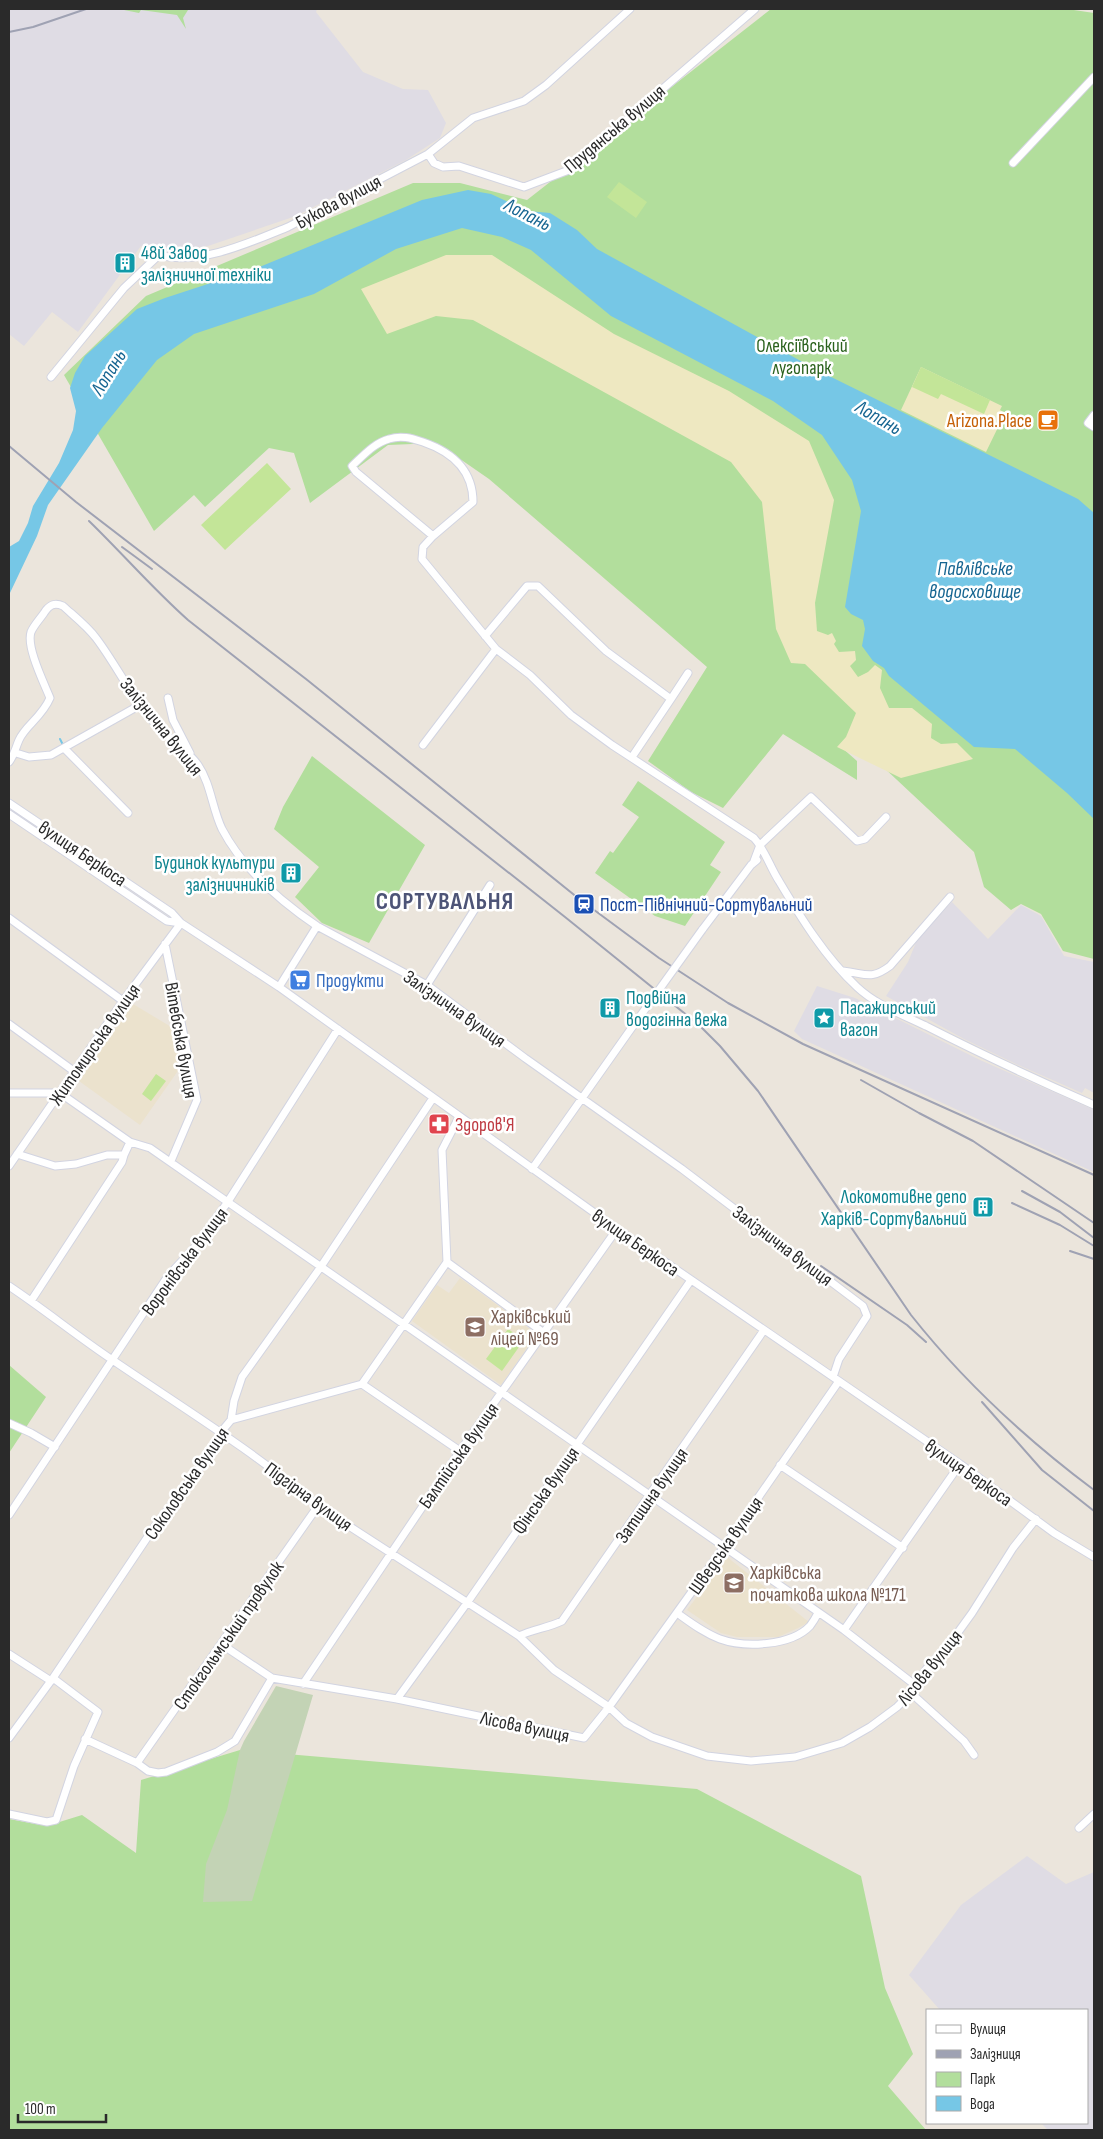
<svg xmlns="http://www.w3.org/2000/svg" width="1103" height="2139" font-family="'Sofia Sans Condensed',sans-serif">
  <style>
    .industrial { fill: #dfdce4 }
    .education { fill: #ebe2cd }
    .green { fill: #b2de9c }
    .sand { fill: #eee8c1 }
    .cemetery { fill: #c3d3b5 }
    .pitch { fill: #c3e598 }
    .water { fill: #76c7e6 }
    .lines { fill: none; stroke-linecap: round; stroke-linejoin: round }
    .stream { stroke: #76c7e6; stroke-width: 2 }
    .minor-casing { stroke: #d2d4e1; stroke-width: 9 }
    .minor { stroke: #fff; stroke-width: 7 }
    .rail { stroke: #9fa2b3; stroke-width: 2 }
    .minor-bridge-casing { stroke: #d2d4e1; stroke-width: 9; stroke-linecap: butt }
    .minor-bridge { stroke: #fff; stroke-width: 7 }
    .labels { text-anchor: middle; stroke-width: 5; stroke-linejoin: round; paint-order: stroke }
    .street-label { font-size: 19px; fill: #2a2a2a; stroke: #fff }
    .culture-label { font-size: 19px; fill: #0d838f; stroke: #fff; text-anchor: start }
    .park-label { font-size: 19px; fill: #2b621e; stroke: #fff }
    .food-label { font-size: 19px; fill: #c56008; stroke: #fff; text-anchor: end }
    .transit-label { font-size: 19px; fill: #164399; stroke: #fff; text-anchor: start }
    .shop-label { font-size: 19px; fill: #366cbe; stroke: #fff; text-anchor: start }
    .health-label { font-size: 19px; fill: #be3a42; stroke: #fff; text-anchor: start }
    .education-label { font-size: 19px; fill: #785e54; stroke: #fff; text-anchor: start }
    .water-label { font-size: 20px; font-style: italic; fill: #166591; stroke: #fff }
    .district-label { font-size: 24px; font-weight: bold; letter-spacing: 1px; fill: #4d5477; stroke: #fff }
  </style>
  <rect width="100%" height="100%" fill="#ebe5dc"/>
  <path class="industrial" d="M9 9H317L316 12 363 72 403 89 428 90 446 123 440 138 406 160 296 216 208 246 169 252 141 246 78 332 52 312 24 346 9 334Z
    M952 902 988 939 1021 905 1041 916 1064 956 1094 962V1093L1085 1088 1082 1093 1016 1064 964 1039 886 996 908 962 917 940Z
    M817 986 855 998 980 1060 1094 1110V1172L802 1039 794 1031Z
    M1027 1856 1066 1884 1094 1872V2130H1048L1041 2123H1087V2010H940L909 1975 961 1905Z"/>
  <path class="education" d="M133 1004 178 1031 182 1065 140 1125 79 1081Z
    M460 1278 537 1334 501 1385 412 1321 437 1285 449 1293Z
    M727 1557 809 1622 798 1628 778 1637H737L721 1633 687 1610Z"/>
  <path class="green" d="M119 9H187L188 10 183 18 186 29 177 15 141 10 139 13Z
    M771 9H1067L1094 13V959L1063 951 1041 914 1021 904 1011 910 984 887 974 852 881 765 840 746 857 761V780L783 734 723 808 691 792 648 761 707 667 489 479 437 443 388 445 310 503 294 453 269 448 205 507 194 495 154 531 64 375 146 296 413 183H460L527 200Z
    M312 756 425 845 369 943 322 923 295 897 319 867 274 829 283 807Z
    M638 781 725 842 710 865 721 872 685 926 655 916 595 873 610 851 613 853 639 817 622 805Z
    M9 1365 46 1397 9 1453Z
    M240 1750 697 1789 861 1876 885 1988 913 2054 888 2086 926 2130H9V1819L41 1825 53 1824 82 1815 136 1853 141 1780Z"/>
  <path class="sand" d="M446 255H492L614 334 729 391 809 441 834 500 815 603 817 631 828 635 832 633 836 641 834 644 839 652 855 651 856 660 850 666 858 677 868 672 875 665 882 670 880 688 889 708H912L932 724 931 738 941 744 957 743 973 759 901 778 837 747 846 737 856 713 805 664 791 663 776 629 762 502 731 462 473 320 436 316 387 334 361 289Z
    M921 367 1002 406 1000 410 1005 413 986 452 901 410Z"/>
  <path class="cemetery" d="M276 1686 313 1695 252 1901 203 1902 206 1864 227 1810 240 1750 244 1741Z"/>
  <path class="pitch" d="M619 182 647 202 636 218 607 197Z
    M921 367 990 400 984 414 941 394 938 399 912 387Z
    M267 463 291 489 225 550 201 525Z
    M156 1074 166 1081 151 1101 142 1094Z
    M508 1329 524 1340 502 1371 486 1359Z"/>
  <path class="water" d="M468 190 491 194 528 211 550 213 577 230 597 249 819 371 1078 499 1094 513V819L1067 793 1015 749 974 747 889 676 884 668 873 661 862 646 865 629 863 620 851 614 845 607 861 511 852 480 822 435 773 401 611 316 531 250 502 237 462 228 396 249 314 294 194 334 157 360 102 428 48 505 37 536 9 595V547L19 541 28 523 33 506 59 463 73 430 76 411 70 388 75 373 85 356 137 309 165 298 257 268 422 200Z"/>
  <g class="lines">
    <path class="stream" d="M60 739 63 745"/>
    <g class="minor-casing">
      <path id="minor" d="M428 154 434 163 443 167 459 166 524 187 569 170 755 9
        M1013 163 1094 77
        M51 377 124 288 159 255C199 266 251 242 288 227L428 154 473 118 524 101 546 85 630 9
        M1094 415 1088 423 1094 427
        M433 536 473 502C473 470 452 452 423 442 411 438 401 435 389 439 374 443 363 456 352 466L356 472 433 536 423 547 422 559 496 649 530 675 571 715 612 745 754 838C765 850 770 867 779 881 801 918 825 957 857 987 876 1005 903 1015 926 1026 981 1054 1037 1080 1094 1105
        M485 636 527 586H538L606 651 671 699 632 757
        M168 698 173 720 190 753
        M671 699 688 673
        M423 745 496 649
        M64 748 128 813
        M16 753 29 757 51 755 140 705
        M9 762C15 754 15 749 19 740 25 726 42 717 50 698 44 683 26 647 31 632 34 625 40 619 44 613 49 605 54 602 63 606 74 616 87 626 96 638 118 667 133 701 159 728 171 741 188 750 198 765 211 784 212 808 222 829 243 869 280 901 317 926L427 985 525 1058 682 1169 863 1306 867 1316 839 1359 833 1377
        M9 803 172 913 181 923 279 987 617 1229 960 1464 1054 1533 1094 1557
        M9 814 167 921 181 923
        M754 861 760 845 811 797 857 841 865 839 886 817
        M9 918 123 1001
        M702 930 751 865 757 860
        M165 944 197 1100 171 1161
        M843 971C865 973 870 981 890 966L950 897
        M427 985 490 885
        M279 987 317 926
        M9 1024 75 1072
        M9 1093H60L130 1142
        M17 1154 55 1166 76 1164 107 1155H124L130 1142 150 1148 844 1630 915 1685
        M9 1166 123 1001 181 923
        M532 1169 633 1026
        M447 1262 442 1150 459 1117
        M9 1286C45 1310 78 1337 114 1361 183 1408 255 1452 318 1506L519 1636 554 1670 609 1707 724 1547 839 1381
        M31 1301 122 1162 124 1155
        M231 1420 362 1384
        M9 1423 31 1433 55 1447
        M460 1451 362 1384 447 1262 544 1333
        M780 1465 903 1548
        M9 1515 168 1276 195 1247 227 1203 338 1029
        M677 1613C691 1623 704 1633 720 1639 745 1648 791 1646 810 1626 813 1622 816 1617 818 1613
        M844 1630 960 1464
        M519 1636C533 1629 548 1628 562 1621L764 1330
        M221 1644 272 1678 397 1699 584 1738 609 1707 626 1723 652 1737 707 1756 751 1761 795 1757 842 1743 870 1727 897 1707 911 1693 927 1668 951 1642 972 1613 1013 1548 1036 1519
        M9 1654 51 1681
        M303 1684 460 1451 617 1229
        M911 1693 964 1741 974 1755
        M397 1699 467 1603 691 1280
        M9 1738 53 1678 155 1526 212 1452 221 1432 231 1420 234 1401 242 1377 320 1268 433 1098
        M85 1739 137 1763 148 1771 158 1773 166 1772 217 1752 235 1741 272 1678
        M137 1763 318 1506
        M9 1814 47 1822 56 1820 74 1766 98 1712 53 1678
        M1079 1828 1094 1814"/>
    </g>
    <use href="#minor" class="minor"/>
    <path class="rail" d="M9 32 33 27 86 9
      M9 446 76 502 306 679 578 898 659 958 728 1003 803 1044 1094 1175
      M89 521C123 554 153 589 188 620L565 917 699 1025 720 1046 758 1091 911 1315C964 1382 1026 1439 1094 1490
      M122 547 152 569
      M861 1080 919 1113 973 1141 1094 1223
      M1022 1191 1060 1212 1094 1238
      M1012 1203 1060 1225 1094 1246
      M1070 1251 1094 1259
      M821 1266 907 1325 926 1342
      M982 1402 1042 1470 1094 1511"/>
    <g class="minor-bridge-casing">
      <path id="minor-bridge" d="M633 1026 702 930"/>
    </g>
    <use href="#minor-bridge" class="minor-bridge"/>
  </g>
  <defs>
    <g id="building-square" transform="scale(1.125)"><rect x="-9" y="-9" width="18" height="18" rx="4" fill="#0f9aa8" stroke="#fff"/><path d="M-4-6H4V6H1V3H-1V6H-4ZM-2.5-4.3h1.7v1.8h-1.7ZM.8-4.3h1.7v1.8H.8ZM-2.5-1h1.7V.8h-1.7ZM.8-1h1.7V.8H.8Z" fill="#fff"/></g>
    <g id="cafe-square" transform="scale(1.125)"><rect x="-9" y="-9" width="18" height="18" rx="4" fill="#e8710a" stroke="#fff"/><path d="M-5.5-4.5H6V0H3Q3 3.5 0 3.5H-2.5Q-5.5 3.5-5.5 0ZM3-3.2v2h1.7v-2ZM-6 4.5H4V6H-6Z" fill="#fff"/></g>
    <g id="station-square" transform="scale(1.125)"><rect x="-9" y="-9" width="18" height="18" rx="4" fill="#1a4fb4" stroke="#fff"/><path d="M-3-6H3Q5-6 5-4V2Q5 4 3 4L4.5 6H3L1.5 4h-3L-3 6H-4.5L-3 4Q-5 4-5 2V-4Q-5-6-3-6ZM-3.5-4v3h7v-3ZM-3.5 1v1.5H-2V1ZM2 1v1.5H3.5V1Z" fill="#fff"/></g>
    <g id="supermarket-square" transform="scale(1.125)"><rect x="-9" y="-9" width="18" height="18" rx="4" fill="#3f7fe0" stroke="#fff"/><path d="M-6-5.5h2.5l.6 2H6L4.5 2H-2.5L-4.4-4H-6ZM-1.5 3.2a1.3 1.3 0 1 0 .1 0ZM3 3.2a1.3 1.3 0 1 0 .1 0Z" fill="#fff"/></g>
    <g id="sight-square" transform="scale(1.125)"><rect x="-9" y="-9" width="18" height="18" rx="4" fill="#0f9aa8" stroke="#fff"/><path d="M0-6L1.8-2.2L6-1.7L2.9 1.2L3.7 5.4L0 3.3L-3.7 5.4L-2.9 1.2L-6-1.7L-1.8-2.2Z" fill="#fff"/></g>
    <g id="pharmacy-square" transform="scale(1.125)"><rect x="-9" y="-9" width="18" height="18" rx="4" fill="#e0444e" stroke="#fff"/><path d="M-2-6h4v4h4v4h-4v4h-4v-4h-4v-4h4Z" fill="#fff"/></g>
    <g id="school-square" transform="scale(1.125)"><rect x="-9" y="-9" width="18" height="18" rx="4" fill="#8d6e63" stroke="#fff"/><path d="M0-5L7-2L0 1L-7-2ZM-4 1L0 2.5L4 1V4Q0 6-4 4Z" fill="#fff"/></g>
  </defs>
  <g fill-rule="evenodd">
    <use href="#building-square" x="125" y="263"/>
    <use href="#cafe-square" x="1048" y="420"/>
    <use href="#building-square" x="291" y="873"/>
    <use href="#station-square" x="584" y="904"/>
    <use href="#supermarket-square" x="300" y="980"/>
    <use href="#building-square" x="610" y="1008"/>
    <use href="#sight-square" x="824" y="1018"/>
    <use href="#pharmacy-square" x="439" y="1124"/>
    <use href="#building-square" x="983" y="1207"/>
    <use href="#school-square" x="475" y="1327"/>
    <use href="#school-square" x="734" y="1583"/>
  </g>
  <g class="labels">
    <g class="street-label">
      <text transform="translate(614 128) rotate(-40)" y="7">Прудянська вулиця</text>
      <text transform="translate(338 201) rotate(-28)" y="7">Букова вулиця</text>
      <text transform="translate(162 726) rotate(51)" y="7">Залізнична вулиця</text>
      <text transform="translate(83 853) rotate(34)" y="7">вулиця Беркоса</text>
      <text transform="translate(455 1008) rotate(35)" y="7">Залізнична вулиця</text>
      <text transform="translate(182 1040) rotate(80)" y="7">Вітебська вулиця</text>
      <text transform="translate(94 1044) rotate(-55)" y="7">Житомирська вулиця</text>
      <text transform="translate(636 1242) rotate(35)" y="7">вулиця Беркоса</text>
      <text transform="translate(783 1245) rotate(37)" y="7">Залізнична вулиця</text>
      <text transform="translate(184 1261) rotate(-53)" y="7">Воронівська вулиця</text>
      <text transform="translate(458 1455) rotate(-55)" y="7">Балтійська вулиця</text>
      <text transform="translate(969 1472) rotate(35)" y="7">вулиця Беркоса</text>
      <text transform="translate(186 1483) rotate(-55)" y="7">Соколовська вулиця</text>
      <text transform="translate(545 1490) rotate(-55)" y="7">Фінська вулиця</text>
      <text transform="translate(651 1495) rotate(-55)" y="7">Затишна вулиця</text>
      <text transform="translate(309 1496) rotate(36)" y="7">Підгірна вулиця</text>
      <text transform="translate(725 1545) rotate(-55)" y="7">Шведська вулиця</text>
      <text transform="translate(228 1635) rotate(-55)" y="7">Стокгольмський провулок</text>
      <text transform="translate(929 1667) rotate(-51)" y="7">Лісова вулиця</text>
      <text transform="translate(525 1726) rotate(12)" y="7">Лісова вулиця</text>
    </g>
    <g class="culture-label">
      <text x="141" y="259">48й Завод<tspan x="141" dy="22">залізничної техніки</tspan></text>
      <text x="275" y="869" text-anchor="end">Будинок культури<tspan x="275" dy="22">залізничників</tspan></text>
      <text x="626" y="1004">Подвійна<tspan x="626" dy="22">водогінна вежа</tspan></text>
      <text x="840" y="1014">Пасажирський<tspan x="840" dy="22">вагон</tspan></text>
      <text x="967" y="1203" text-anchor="end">Локомотивне депо<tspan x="967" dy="22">Харків-Сортувальний</tspan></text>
    </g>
    <g class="park-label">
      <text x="802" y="352">Олексіївський<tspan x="802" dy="22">лугопарк</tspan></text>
    </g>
    <g class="food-label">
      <text x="1032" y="427">Arizona.Place</text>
    </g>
    <g class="transit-label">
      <text x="600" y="911">Пост-Північний-Сортувальний</text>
    </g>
    <g class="shop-label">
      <text x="316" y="987">Продукти</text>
    </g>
    <g class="health-label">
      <text x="455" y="1131">Здоров'Я</text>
    </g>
    <g class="education-label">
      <text x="491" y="1323">Харківський<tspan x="491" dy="22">ліцей №69</tspan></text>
      <text x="750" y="1579">Харківська<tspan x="750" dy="22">початкова школа №171</tspan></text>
    </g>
    <g class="water-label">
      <text transform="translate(528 214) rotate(27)" y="7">Лопань</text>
      <text transform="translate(108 372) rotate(-58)" y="7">Лопань</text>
      <text transform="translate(879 417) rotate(30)" y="7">Лопань</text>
      <text x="975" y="575">Павлівське<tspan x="975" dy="23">водосховище</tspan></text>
    </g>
    <g class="district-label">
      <text x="445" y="909">СОРТУВАЛЬНЯ</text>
    </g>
  </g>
  <rect width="1103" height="2139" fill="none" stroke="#2a2a2a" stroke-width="20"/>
  <rect x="926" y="2009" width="162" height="115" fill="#ffffff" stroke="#aaaaaa"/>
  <rect x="936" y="2025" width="25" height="8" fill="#ffffff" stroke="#aaaaaa"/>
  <text x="970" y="2034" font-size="15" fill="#2a2a2a">Вулиця</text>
  <rect x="936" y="2050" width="25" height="8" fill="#9fa2b3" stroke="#aaaaaa"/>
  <text x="970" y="2059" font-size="15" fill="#2a2a2a">Залізниця</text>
  <rect x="936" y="2072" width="25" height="15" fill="#b2de9c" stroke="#aaaaaa"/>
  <text x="970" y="2084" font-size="15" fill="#2a2a2a">Парк</text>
  <rect x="936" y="2096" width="25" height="15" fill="#76c7e6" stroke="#aaaaaa"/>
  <text x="970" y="2109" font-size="15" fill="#2a2a2a">Вода</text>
  <path d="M18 2114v8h88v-8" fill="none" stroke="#2a2a2a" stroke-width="2.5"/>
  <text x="25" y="2114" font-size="15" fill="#2a2a2a" stroke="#ffffff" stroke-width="4" paint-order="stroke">100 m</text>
</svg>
